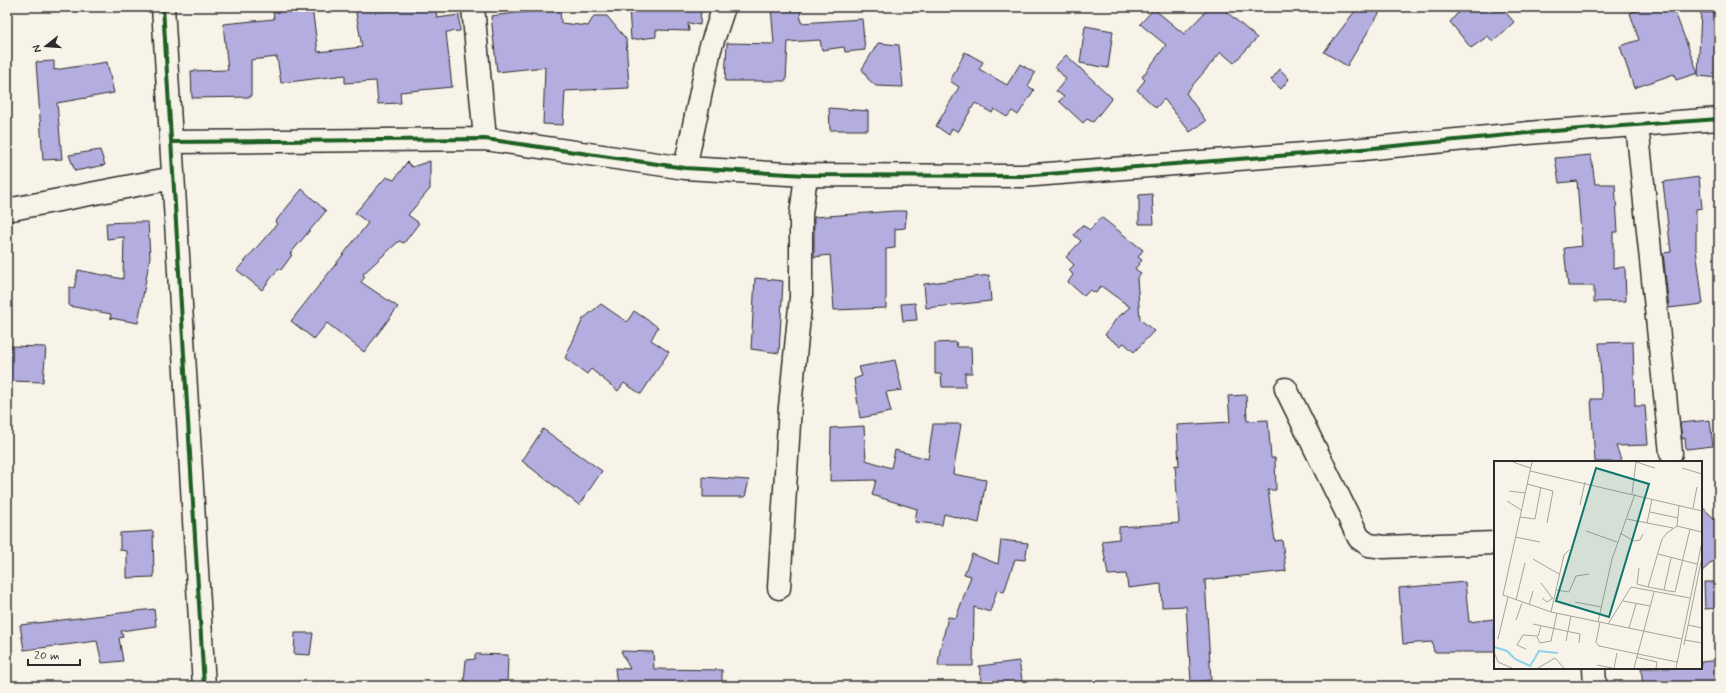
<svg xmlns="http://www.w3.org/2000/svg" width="1726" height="693" font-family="Mynerve,sans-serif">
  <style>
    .building { fill: #b3aedf; stroke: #2b2b2b }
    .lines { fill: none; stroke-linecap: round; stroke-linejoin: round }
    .minor-casing { stroke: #2b2b2b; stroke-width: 25 }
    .minor { stroke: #f7f3e8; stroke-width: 22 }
    .cycleway-casing { stroke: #f7f3e8; stroke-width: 6 }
    .cycleway { stroke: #1b5e20; stroke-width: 4 }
    .inset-river { fill: none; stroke: #8ad3ea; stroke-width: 2 }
    .inset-road { fill: none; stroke: #a5a39c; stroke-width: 1 }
    .view { fill: #0f766e; fill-opacity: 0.15; stroke: #0f766e; stroke-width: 2 }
    .inset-edge { fill: none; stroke: #2b2b2b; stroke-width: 2 }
  </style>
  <rect width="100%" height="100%" fill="#f7f3e8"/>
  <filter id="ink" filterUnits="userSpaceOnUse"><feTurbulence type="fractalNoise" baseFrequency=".025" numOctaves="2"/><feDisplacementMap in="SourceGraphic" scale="8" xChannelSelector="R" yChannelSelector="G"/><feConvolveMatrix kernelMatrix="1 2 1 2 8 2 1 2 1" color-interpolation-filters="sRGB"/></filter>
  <g filter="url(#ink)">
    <path class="building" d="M312 7 318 52 362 47 355 7H435L437 18 459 15 460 31 446 32 452 87 400 92 401 103 378 104 376 81 345 83V75L281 83 277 57 251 60V97L192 98 191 71 228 70 223 24 274 19 273 12Z
      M629 7H701L700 25 688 23 689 31 656 30V37L631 40Z
      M771 7H800L801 23 862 19 865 50 845 52 844 47 822 50 820 40 788 42 786 81H725L727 43 774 44Z
      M1210 7H1221L1257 38 1234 63 1221 52 1186 93 1206 121 1190 132 1164 99 1156 108 1137 90 1145 80 1142 77 1166 45 1140 24 1154 9 1184 34Z
      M1358 7H1383L1347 66 1324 52Z
      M1463 7H1501L1514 22 1493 42 1488 36 1471 48 1450 22Z
      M1647 7H1673L1698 73 1676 80 1674 74 1634 88 1620 46 1639 40 1630 13Z
      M560 8 561 23 588 26 594 16H607L626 39 629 88 565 91 563 125 543 124 545 67 497 72 491 16Z
      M1701 12 1719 13V78L1698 76Z
      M1085 26 1113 31 1108 68 1080 63Z
      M878 43 899 45 903 87 876 86 868 79 862 69Z
      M965 52 983 62 979 69 1007 85 1020 64 1035 73 1028 86 1034 90 1018 115 1012 111 1007 117 994 109 992 113 975 103 958 132 952 128 949 135 936 126 959 87 950 81Z
      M1066 55 1112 98 1093 122 1087 119 1083 123 1059 101 1064 97 1056 91 1066 79 1055 67Z
      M54 61V70L107 62 114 93 57 103 62 159 43 160 36 62Z
      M1280 69 1289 79 1281 89 1271 80Z
      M829 108 868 111V130H830Z
      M100 150 105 165 75 171 69 155Z
      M1591 155 1595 184H1615L1618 232H1613V268L1625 267 1626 301 1594 302V286H1568L1564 248 1582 246 1577 181 1559 183 1555 158Z
      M430 161V189L408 215 419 223 404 243 399 241 363 274 365 277 361 282 398 307 364 352 327 323 314 339 291 321 368 223 355 213 386 177 394 180 407 162 412 167Z
      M1699 177 1702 208 1696 209V249L1703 304 1669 308 1663 253 1671 252 1663 182Z
      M302 189 326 211 290 254 292 255 281 270 279 268 262 290 237 270 277 224 275 222Z
      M1152 194 1154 224H1139V195Z
      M894 211H907L905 228 895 229V248L886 249V308L834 310 830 255 814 257V217Z
      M1101 217 1143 250 1138 257 1142 260 1135 269 1141 273 1137 278 1140 319 1154 331 1134 352 1124 343 1120 346 1105 335 1116 319 1130 307 1101 286 1096 293 1090 290 1084 296 1068 282 1073 275 1069 270 1074 265 1066 257 1081 241 1074 235 1082 225 1090 230Z
      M129 222H148L150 257 138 323 110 318 111 314 69 306V287L74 288 78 270 123 279 124 237 107 239 106 223Z
      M989 275 991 301 926 308 924 284Z
      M755 278 783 281 779 353 751 349Z
      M915 303 917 320 903 321 901 304Z
      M601 304 627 322 634 311 658 327 651 340 669 352 641 394 624 383 618 391 591 369 587 374 565 358 583 319Z
      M956 342 957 347H971L972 373H965V387H942L941 374H935V343Z
      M1633 342 1635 406H1645L1648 445 1616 446 1622 462H1595L1591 399H1602L1599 343Z
      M10 346 46 347 43 382 8 381Z
      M895 360 902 390 886 392 891 412 860 418 854 379 862 376 859 367Z
      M1246 395 1247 421 1268 420 1271 458H1275L1276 490H1268L1275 541 1282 540 1286 571 1205 580 1211 680 1191 682 1186 606 1162 607 1161 584 1128 588 1126 574 1108 575 1102 541 1119 539V527L1179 523 1175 465 1179 466 1177 425 1230 422 1228 396Z
      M1710 420 1713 446 1686 449 1685 438 1682 439 1680 423Z
      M933 424H961L953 474 986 480 979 523 944 514 942 525 915 522 917 509 872 495 876 480 830 481 831 428 864 426 866 460 891 468 895 450 928 459Z
      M543 429 602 471 579 505 522 461Z
      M703 477 749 480 745 497H703Z
      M1701 506 1719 523V556L1701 572Z
      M153 531 154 577 127 578V551L120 550V533Z
      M1001 540 1028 543 1025 560 1015 559 1004 592 997 590 990 612 974 607 973 666H938L940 650 948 617 956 618 971 576 964 574 972 554 998 564Z
      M1465 582 1469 622 1494 619 1495 652H1434L1432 642 1403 644 1399 588Z
      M1704 582H1719V608L1705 609Z
      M154 609 156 626 121 631 123 637 119 638 123 661 102 663 97 641 24 650 20 625Z
      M295 633H313L310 655 294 654Z
      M621 651 653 652 654 669 722 670V686H617L615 668 630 669Z
      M475 654 508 655 507 686H471V682L464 681 466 660 475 659Z
      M1719 660V686H1643L1641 668H1701V662Z
      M1019 661 1023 686H983L979 666Z"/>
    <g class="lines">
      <g class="minor-casing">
        <path id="minor" d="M163 7 204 686
          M473 7 485 139
          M1637 125 1671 453
          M171 142 485 139 685 168 806 175 1022 176 1342 151 1539 132 1719 119
          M685 168 710 49 724 7
          M7 210 173 178
          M1286 389 1359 538 1369 545 1384 547 1495 543
          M779 588 790 407 801 297V215L806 175
          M1594 668 1595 686"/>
      </g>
      <use href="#minor" class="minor"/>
      <g class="cycleway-casing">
        <path id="cycleway" d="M163 7 204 686
          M171 142 485 139 685 168 806 175 1022 176 1342 151 1539 132 1719 119"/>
      </g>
      <use href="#cycleway" class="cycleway"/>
    </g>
  </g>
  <g transform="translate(1494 461)">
    <rect width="208" height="208" fill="#f7f3e8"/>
    <path class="inset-river" d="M0 186 13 190 21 198 36 205 45 190 64 192"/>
    <path class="inset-road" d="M19 1 36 7M38 1 9 134 57 151 188 178M142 1 161 7M188 7 208 13M36 10 208 50M33 23 59 30 53 62M15 30 31 32M138 33 142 1M13 40 27 49M86 44 91 21M199 47 203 26M156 51 184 57M26 56 41 58 47 26M133 58 179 67M153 62 158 38M183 65 185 44M92 70 123 81M126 72 140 80 146 79 149 73M21 76 46 81M164 93 203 103M177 97 170 129 181 131 196 68M39 98 65 113M145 107 143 123 154 126 168 78 173 72 183 65 208 71M47 122 59 138M154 126 170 129M62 129 75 131 82 115 95 113M48 137 53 141 59 137M22 139 31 102M129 140 156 145M81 141 107 146M35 144 39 130M57 151 70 94 75 89M22 159 28 142M104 161 118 98 141 33M106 161 102 181 105 185 183 201M39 163 86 173 85 182M114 163 137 126 196 137M194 164 208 167M135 167 142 143M43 176 46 182 57 180 63 152M4 178 14 136M191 179 208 182M72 180 77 155M190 184 208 96M32 188 23 184 29 174 44 175 47 165M0 191 4 201 18 207M142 196 163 201 162 207M103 204 118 207M44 207 61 197 70 207M120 207 123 192M140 207 160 131M182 207 208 81"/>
    <path class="view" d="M102 7 155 23 115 156 62 140Z"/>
    <rect width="208" height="208" class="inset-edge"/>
  </g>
  <rect width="1726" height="693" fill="none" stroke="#f7f3e8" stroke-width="24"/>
  <rect x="12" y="12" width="1702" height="669" fill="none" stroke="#2b2b2b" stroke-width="1.5" filter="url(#ink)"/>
  <g transform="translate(46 46) rotate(253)" stroke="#f7f3e8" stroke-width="3" paint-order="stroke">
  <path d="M0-3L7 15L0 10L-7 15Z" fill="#2b2b2b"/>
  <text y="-6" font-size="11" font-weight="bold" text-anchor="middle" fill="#2b2b2b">N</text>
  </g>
  <path d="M28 659v6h52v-6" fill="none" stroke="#2b2b2b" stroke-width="2"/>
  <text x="34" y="659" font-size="12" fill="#2b2b2b" stroke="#f7f3e8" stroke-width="3" paint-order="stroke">20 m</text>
</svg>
